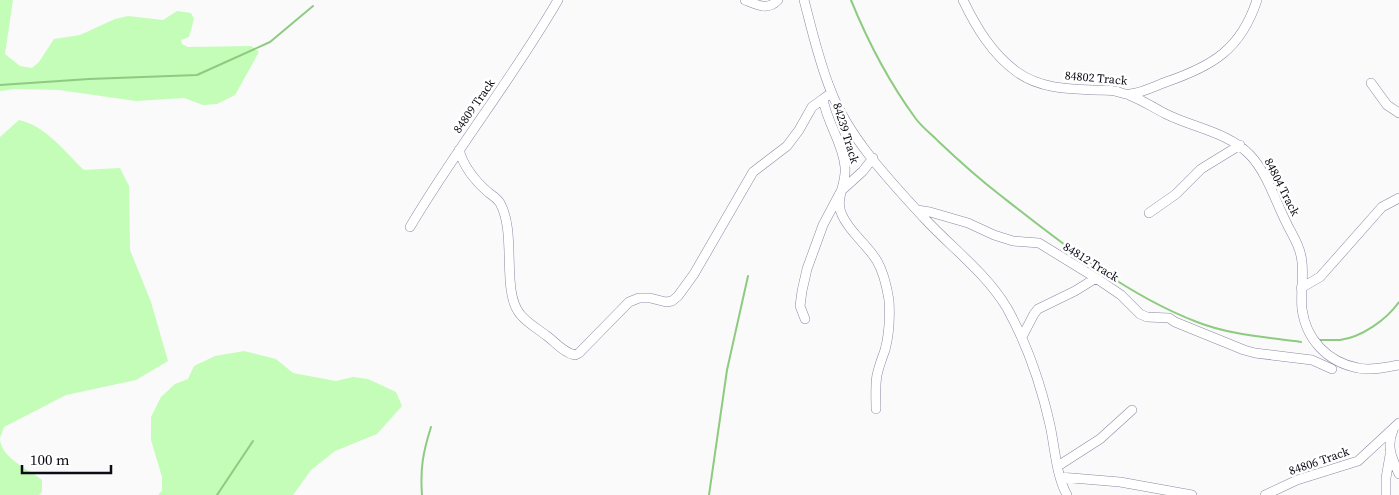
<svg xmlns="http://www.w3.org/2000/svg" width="1399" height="495" font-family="'Source Serif 4',serif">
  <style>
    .green { fill: #c3fdb7 }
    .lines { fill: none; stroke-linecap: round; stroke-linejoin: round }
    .stream { stroke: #8dcb80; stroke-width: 2 }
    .minor-casing { stroke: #8d87a5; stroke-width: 10 }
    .minor { stroke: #fff; stroke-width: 9 }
    .labels { text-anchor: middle; stroke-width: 5; stroke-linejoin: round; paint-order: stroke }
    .street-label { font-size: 12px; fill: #0d0b15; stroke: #fff }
  </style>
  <rect width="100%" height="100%" fill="#fafafa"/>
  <path class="green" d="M0 0H13L5 54 20 66 32 68 39 62 54 39 80 35 115 19 128 16 163 20 177 11 191 13 194 19 189 37 181 40 182 44 188 47 251 46 259 52 235 95 217 104 203 105 184 98 136 101 59 90 15 89 0 91Z
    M19 120C45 125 66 153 84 170L120 168 129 186 130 250 151 302 168 361 136 380 66 395 4 427C3 430 1 435 0 438 0 458 29 469 42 480V492L39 495H0V137Z
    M244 351 276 359 293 373 336 381 353 377 368 379 396 392 402 406 377 434 335 451 311 470 293 495H158L162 491V477L151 440V417L161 397 175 384 188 379 194 366 215 356Z"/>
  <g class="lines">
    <path class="stream" d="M851 0C868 42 889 82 916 119 922 127 931 134 938 141 958 160 978 178 1000 195 1060 242 1126 295 1197 322 1230 335 1266 337 1301 342
      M0 85 89 79 197 75 270 42 313 6
      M1320 340C1326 340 1333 340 1340 340 1362 337 1386 320 1399 302
      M217 495 253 441
      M422 495C420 469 423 452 431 427
      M709 495 727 370 748 276"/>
    <g class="minor-casing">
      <path id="minor" d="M745 0C757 5 768 11 778 0
        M804 0C812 30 819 62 831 91 849 138 891 182 925 219 953 249 986 273 1007 308 1027 344 1041 385 1050 425 1055 448 1056 475 1067 495
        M963 0C976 27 992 54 1017 72 1039 88 1066 89 1093 90 1100 90 1108 90 1115 91 1120 92 1126 95 1130 94 1142 93 1155 86 1166 82 1213 66 1241 49 1257 0
        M1371 83 1387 105 1399 113
        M1129 95C1142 100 1154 108 1166 114 1194 128 1228 132 1250 155 1267 173 1275 200 1286 222 1291 233 1299 244 1301 256 1305 273 1300 292 1302 309 1306 339 1327 362 1358 368 1371 371 1386 367 1399 365
        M827 96 823 99C827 123 843 143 845 167 847 184 834 199 842 215 850 233 867 244 877 261 883 271 887 288 889 300 890 316 889 335 885 350 882 358 879 366 877 375 875 386 876 398 876 409
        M459 150C464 168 475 181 489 193 493 196 497 198 500 203 517 233 501 291 520 314 527 323 538 329 547 336 555 342 564 353 575 355L579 353 629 302 639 298H650L666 302 672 301 678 296 694 274 753 172 787 146 799 130 812 107 823 99
        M917 210 930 212 968 223 994 235 1013 241 1039 243 1096 278 1121 295 1140 314 1147 317 1169 318 1175 322 1244 350 1255 353 1312 360 1332 369
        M1149 213 1176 194 1201 169 1240 145
        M410 227C456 149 513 78 558 0
        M1301 288 1320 277 1382 207 1399 198
        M805 319 800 306 802 291 807 269 823 225 841 191 863 171 873 158
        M1022 337 1034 314 1038 309 1075 291 1096 278
        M1393 430C1386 447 1392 458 1399 474
        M1058 466 1100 439 1132 410
        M1060 477 1120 482 1192 495
        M1265 495 1297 480 1358 461 1399 423
        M1386 495V478L1390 455"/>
    </g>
    <use href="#minor" class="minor"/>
  </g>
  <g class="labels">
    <g class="street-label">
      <text transform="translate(1096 78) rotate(5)" y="4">84802 Track</text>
      <text transform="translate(474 106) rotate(-55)" y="4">84809 Track</text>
      <text transform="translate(846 133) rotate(73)" y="4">84239 Track</text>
      <text transform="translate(1282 187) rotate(63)" y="4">84804 Track</text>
      <text transform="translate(1091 262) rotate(32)" y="4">84812 Track</text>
      <text transform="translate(1319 461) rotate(-19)" y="4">84806 Track</text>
    </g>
  </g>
  <path d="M22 465v8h89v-8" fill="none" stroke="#0d0b15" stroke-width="2.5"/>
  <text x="30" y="465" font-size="15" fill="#0d0b15" stroke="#ffffff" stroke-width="4" paint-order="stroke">100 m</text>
</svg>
